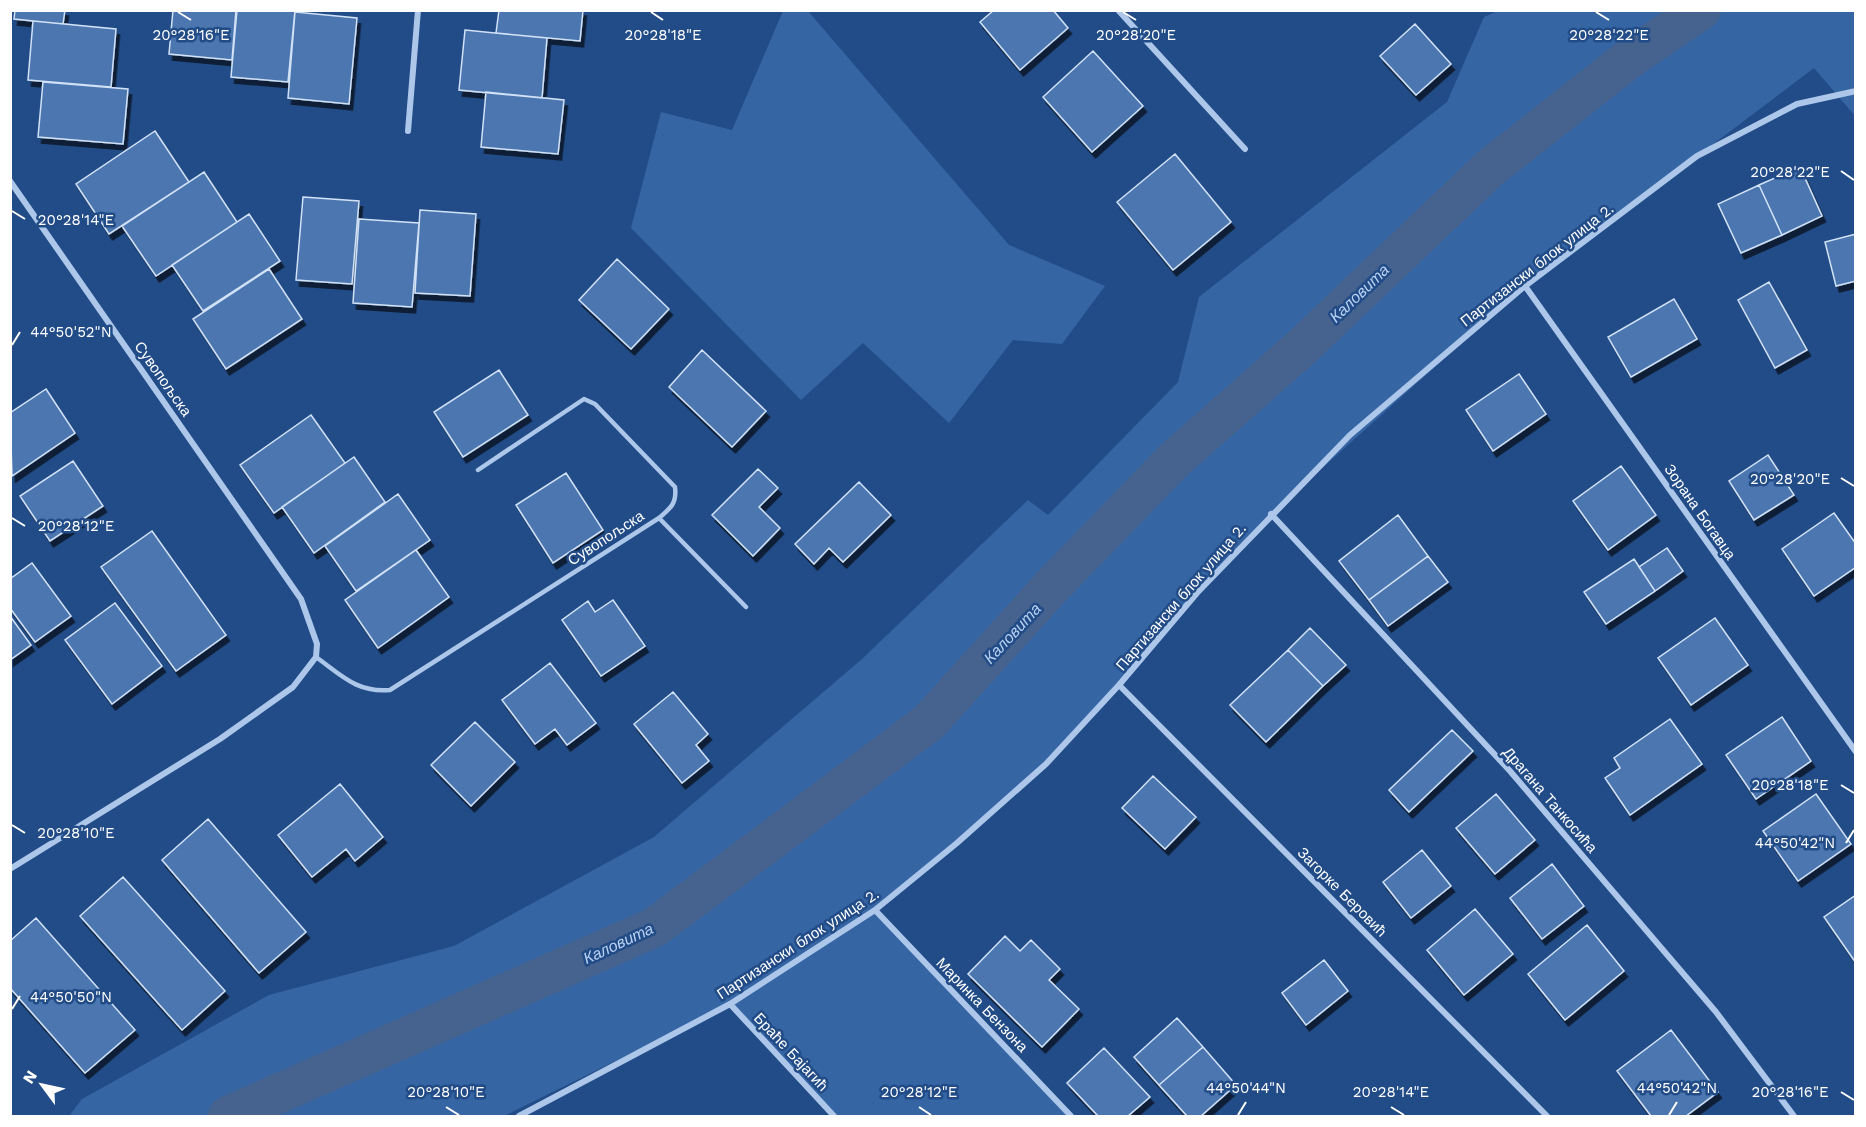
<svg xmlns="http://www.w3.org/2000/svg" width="1866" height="1127" font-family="'Work Sans',sans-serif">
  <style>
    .green { fill: #3665a4 }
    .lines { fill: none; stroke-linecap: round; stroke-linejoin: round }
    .canal { stroke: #45638e; stroke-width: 40 }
    .building { fill: #4b76b0; stroke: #d1e2f7; stroke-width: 1.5; filter: url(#shadow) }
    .service { stroke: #adc7ea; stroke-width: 4.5 }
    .minor { stroke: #adc7ea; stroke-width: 6 }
    .ticks { fill: none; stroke: #fff; stroke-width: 2 }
    .labels { text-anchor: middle; stroke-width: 5; stroke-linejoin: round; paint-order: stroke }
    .street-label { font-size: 15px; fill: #fff; stroke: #224c87 }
    .water-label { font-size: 16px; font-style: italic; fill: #b9d1f1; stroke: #224c87 }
    .ticks-label { font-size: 15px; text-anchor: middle; fill: #fff; stroke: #224c87; stroke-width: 5; stroke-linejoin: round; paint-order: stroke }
  </style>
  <defs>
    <filter id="shadow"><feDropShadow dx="3.5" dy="6" stdDeviation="0" flood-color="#0009"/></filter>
  </defs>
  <rect width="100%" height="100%" fill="#224c87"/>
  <path class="green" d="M1500 10 1855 11V116L1814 68 1525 286 1271 514 1046 764 875 910 1071 1116H837L729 1005 504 1116H69L82 1099 269 995 454 946 654 837 862 659 1028 500 1048 515 1178 382 1199 297 1447 102 1484 17Z
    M783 11H808L1009 245 1105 286 1062 344 1013 340 949 423 863 343 801 400 631 228 661 112 732 130Z"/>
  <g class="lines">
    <path class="canal" d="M228 1116 655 927 929 722 1052 586 1173 461 1303 346 1490 168 1630 58 1701 10"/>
  </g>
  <path class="building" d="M15 10H65L63 24 14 19Z
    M173 10H236L232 60 169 54Z
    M237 10H295L288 82 231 77Z
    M499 10H583L580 41 496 33Z
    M994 10H1053L1068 28 1020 70 980 22Z
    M295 12 357 18 349 104 288 98Z
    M33 21 116 29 111 87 28 80Z
    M1415 24 1451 64 1416 95 1380 56Z
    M465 30 547 38 542 98 459 90Z
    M1093 51 1143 106 1092 152 1043 97Z
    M43 82 128 89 123 144 38 137Z
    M486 92 564 100 558 154 481 147Z
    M155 131 189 182 109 234 76 184Z
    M1175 154 1231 222 1173 270 1117 202Z
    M1800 167 1822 216 1782 235 1759 185Z
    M204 172 237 222 156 276 122 226Z
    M1759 185 1782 235 1741 253 1718 204Z
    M303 197 359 201 352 284 296 280Z
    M420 210 476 214 470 296 415 293Z
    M249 214 280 261 203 311 172 265Z
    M359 219 419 223 412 307 353 303Z
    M1856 234V281L1836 286 1825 242Z
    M617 259 669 309 631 349 579 300Z
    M269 269 302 319 226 369 193 319Z
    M1769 282 1807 350 1775 368 1738 300Z
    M1674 299 1697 339 1631 377 1608 337Z
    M702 350 766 411 732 447 669 387Z
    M499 370 528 415 463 457 434 412Z
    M1519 374 1546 414 1493 451 1466 410Z
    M46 389 75 433 12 476 10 413Z
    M311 415 345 463 274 513 240 465Z
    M1768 455 1794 495 1754 520 1729 481Z
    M354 457 385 502 314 553 282 507Z
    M73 461 103 506 50 541 20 496Z
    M1621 466 1656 515 1608 550 1573 501Z
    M758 469 778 488 759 507 780 528 753 556 712 515Z
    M566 473 603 530 553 563 516 505Z
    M859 482 891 515 843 562 829 548 814 564 795 544Z
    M398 494 430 540 356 591 325 546Z
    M1834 513 1856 544V567L1814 596 1782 549Z
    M1398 515 1428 556 1369 600 1339 561Z
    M152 531 226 635 176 671 101 567Z
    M1667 548 1683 571 1655 591 1639 567Z
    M416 550 449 597 378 648 345 600Z
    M1428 556 1448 582 1388 626 1369 600Z
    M1634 559 1655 591 1606 624 1584 592Z
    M32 563 71 616 35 642 10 608V579Z
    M613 600 645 646 601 676 562 620 588 601 595 612Z
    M115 603 162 666 112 704 65 640Z
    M10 616 31 645 10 660Z
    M1715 618 1748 665 1691 705 1658 658Z
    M1310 628 1346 665 1323 686 1288 650Z
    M1288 650 1323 686 1266 742 1230 705Z
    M550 663 596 723 567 745 555 729 535 744 502 700Z
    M673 692 708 734 696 745 709 761 682 783 634 724Z
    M1782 717 1811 761 1756 799 1726 755Z
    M1670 719 1702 764 1630 815 1605 778 1620 768 1614 758Z
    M475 722 515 762 471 806 431 765Z
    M1452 730 1473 751 1409 812 1389 790Z
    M1153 776 1196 817 1165 849 1122 808Z
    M340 784 383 837 355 861 346 849 312 877 278 835Z
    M1496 794 1535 840 1495 874 1456 828Z
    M1816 794 1851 844 1798 881 1763 831Z
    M208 819 306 932 259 973 162 860Z
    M1422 850 1451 886 1411 918 1383 882Z
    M1552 864 1584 906 1542 939 1510 898Z
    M123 877 225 991 182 1030 80 916Z
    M1856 895V963L1824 917Z
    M1475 909 1513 954 1464 995 1427 950Z
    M36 918 135 1030 85 1073 10 988V941Z
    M1587 925 1624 971 1565 1020 1528 974Z
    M1005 936 1020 951 1031 940 1060 969 1049 980 1079 1009 1042 1047 968 974Z
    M1324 960 1348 991 1306 1025 1282 993Z
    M1177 1018 1203 1047 1159 1085 1134 1057Z
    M1671 1030 1718 1092 1686 1116H1651L1617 1071Z
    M1203 1047 1236 1085 1201 1116H1187L1159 1085Z
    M1104 1048 1150 1097 1128 1116H1098L1067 1083Z"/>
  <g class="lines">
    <path class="service" d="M659 518 746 607
      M316 657C341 675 357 693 390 690L659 518C671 508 677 503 675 487L595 404 584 399 478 470"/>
    <path class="minor" d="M1118 10 1245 149
      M408 131 418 10
      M10 181 301 599 317 644 316 657 293 687 220 739 10 869
      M1525 286 1856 752
      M1271 514 1510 771 1716 1012 1794 1116
      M1119 685 1547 1116
      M875 910 1071 1116
      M730 1004 834 1116
      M519 1116 730 1004 875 910 957 843 1046 764 1119 685 1197 593 1350 435 1525 286 1697 156 1797 104 1856 91"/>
  </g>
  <path class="ticks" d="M178 12 191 20M651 12 663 20M1123 12 1136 20M1596 12 1609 20M1841 171 1854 180M12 211 25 219M12 345 20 332M1841 478 1854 486M12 518 25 526M1841 785 1854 793M12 825 25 833M1846 843 1854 830M12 1009 20 996M1841 1092 1854 1100M446 1107 459 1115M919 1107 931 1115M1391 1107 1404 1115M1238 1115 1246 1102M1669 1115 1677 1102"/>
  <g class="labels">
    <g class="street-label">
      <text transform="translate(1537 265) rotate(-38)" y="5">Партизански блок улица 2.</text>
      <text transform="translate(163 379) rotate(55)" y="5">Сувопољска</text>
      <text transform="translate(1700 512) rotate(55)" y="5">Зорана Богавца</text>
      <text transform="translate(606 538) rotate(-33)" y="5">Сувопољска</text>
      <text transform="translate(1181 597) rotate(-49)" y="5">Партизански блок улица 2.</text>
      <text transform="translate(1550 800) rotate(49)" y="5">Драгана Танкосића</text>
      <text transform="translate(1342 892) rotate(45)" y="5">Загорке Беровић</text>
      <text transform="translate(798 944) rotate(-33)" y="5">Партизански блок улица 2.</text>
      <text transform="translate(982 1005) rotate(46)" y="5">Маринка Бензона</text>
      <text transform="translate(791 1052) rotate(47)" y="5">Браће Бајагић</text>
    </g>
    <g class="water-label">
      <text transform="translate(1359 293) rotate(-44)" y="6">Каловита</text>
      <text transform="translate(1012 633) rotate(-47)" y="6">Каловита</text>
      <text transform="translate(618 943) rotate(-25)" y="6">Каловита</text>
    </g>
  </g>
  <g class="ticks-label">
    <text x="1609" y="40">20°28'22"E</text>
    <text x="191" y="40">20°28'16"E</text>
    <text x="663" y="40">20°28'18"E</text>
    <text x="1136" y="40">20°28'20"E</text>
    <text x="1790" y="177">20°28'22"E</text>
    <text x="76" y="225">20°28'14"E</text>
    <text x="71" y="337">44°50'52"N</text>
    <text x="1790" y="484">20°28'20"E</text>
    <text x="76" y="531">20°28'12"E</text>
    <text x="1790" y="790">20°28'18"E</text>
    <text x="76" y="838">20°28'10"E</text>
    <text x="1795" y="848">44°50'42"N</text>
    <text x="71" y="1002">44°50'50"N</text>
    <text x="1246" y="1093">44°50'44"N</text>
    <text x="1677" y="1093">44°50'42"N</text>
    <text x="446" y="1097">20°28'10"E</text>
    <text x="919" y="1097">20°28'12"E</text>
    <text x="1391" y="1097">20°28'14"E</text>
    <text x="1790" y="1097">20°28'16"E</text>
  </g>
  <rect width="1866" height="1127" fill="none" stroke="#ffffff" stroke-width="24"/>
  <g transform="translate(42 1085) rotate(303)" stroke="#224c87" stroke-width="4.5" paint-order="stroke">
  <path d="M0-4.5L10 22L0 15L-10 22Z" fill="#ffffff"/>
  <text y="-9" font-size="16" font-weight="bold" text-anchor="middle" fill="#ffffff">N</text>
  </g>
</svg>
